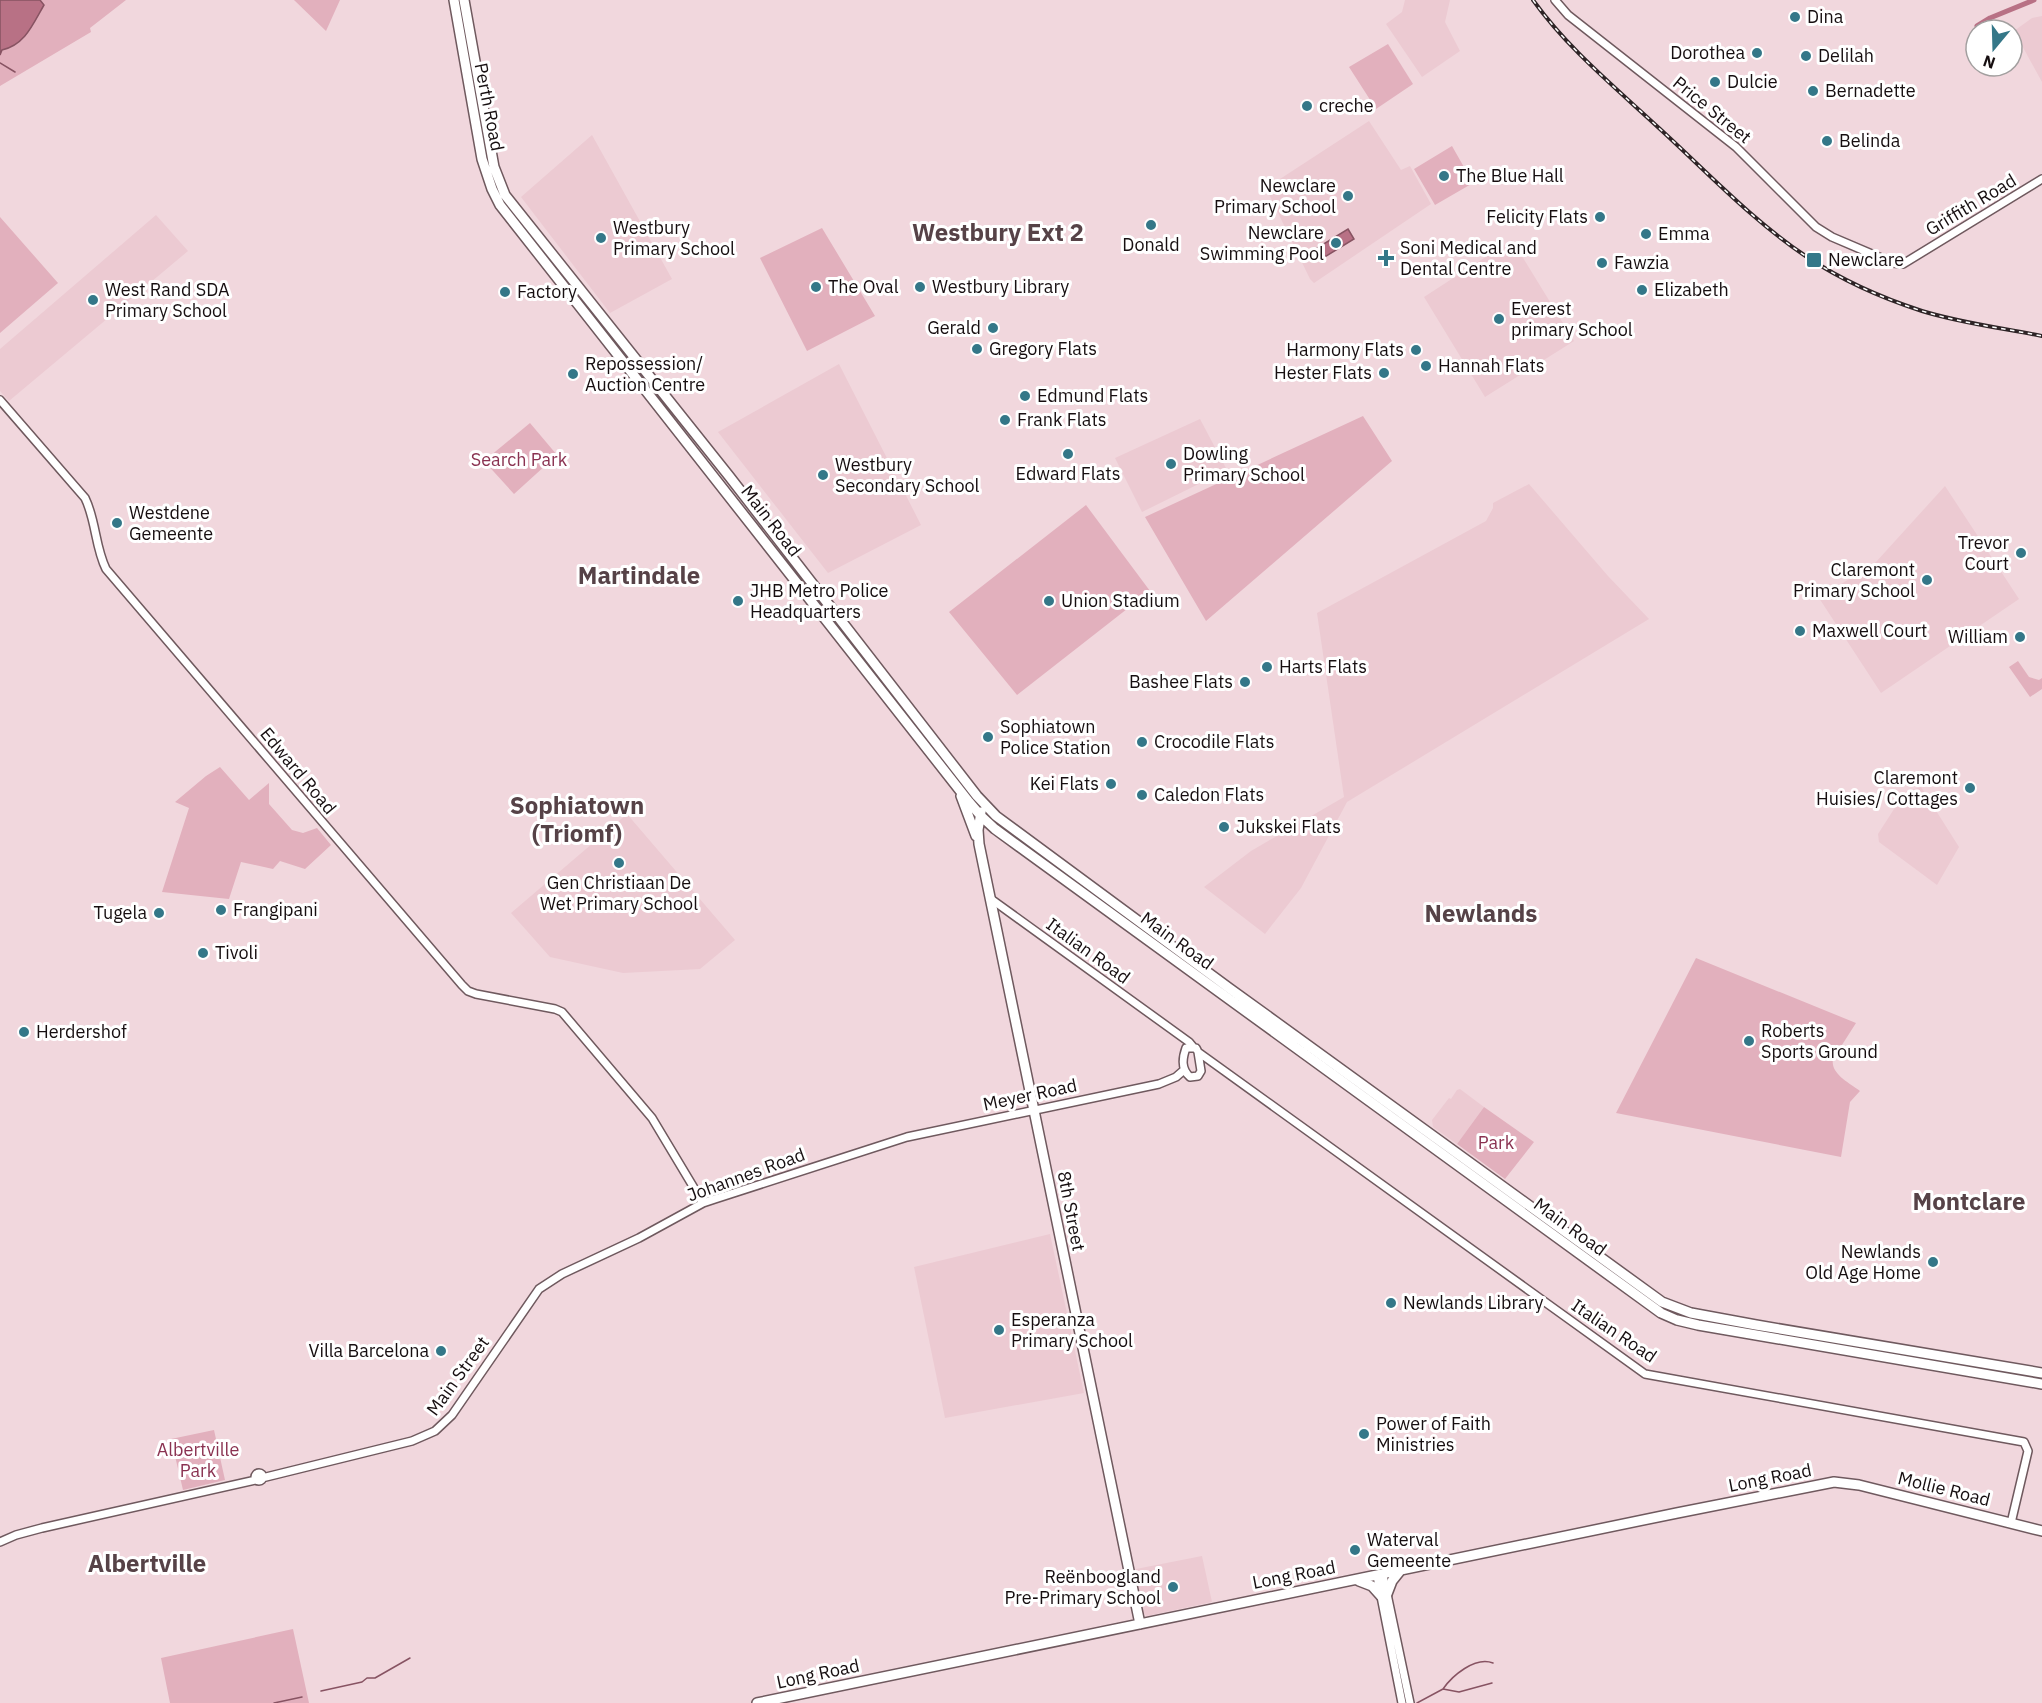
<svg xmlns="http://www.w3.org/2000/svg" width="2042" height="1703" font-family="'IBM Plex Sans',sans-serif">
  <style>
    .built { fill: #eccad2 }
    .green { fill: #e2b0bd }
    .water { fill: #b87185; stroke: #875362; stroke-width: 1.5 }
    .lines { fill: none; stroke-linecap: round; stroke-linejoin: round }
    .stream { stroke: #875362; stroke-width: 1.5 }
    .canal { stroke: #b87185; stroke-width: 5 }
    .minor-casing { stroke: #6f595e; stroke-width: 10 }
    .major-casing { stroke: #6f595e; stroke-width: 12 }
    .minor { stroke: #fff; stroke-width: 7 }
    .major { stroke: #fff; stroke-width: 9 }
    .rail-casing { stroke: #2e2426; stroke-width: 4 }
    .rail { stroke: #fff; stroke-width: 1.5; stroke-dasharray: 4.5; stroke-linecap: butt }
    .poi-dot { fill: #347788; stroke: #fff; stroke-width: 2 }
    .labels { text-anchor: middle; stroke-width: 6; stroke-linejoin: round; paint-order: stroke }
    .poi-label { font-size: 18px; fill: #160e10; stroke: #fff; text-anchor: start }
    .street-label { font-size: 18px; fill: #160e10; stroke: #fff }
    .park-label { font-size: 18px; fill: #8a3251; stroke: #fff }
    .district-label { font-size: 24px; font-weight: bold; fill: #564247; stroke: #fff }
  </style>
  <rect width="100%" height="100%" fill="#f1d7dd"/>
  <path class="built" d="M1405 0H1450L1445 22 1460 51 1422 77 1386 24 1402 12Z
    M2042 16V82L2014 31 2032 18Z
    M1369 121 1401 170 1410 166 1431 204 1314 283 1310 279 1266 188Z
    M592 135 672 279 610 313 521 197Z
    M156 215 188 251 9 401 0 391V349Z
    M1512 240 1574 341 1485 397 1424 297Z
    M839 364 921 525 828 573 718 432Z
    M1200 419 1227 470 1142 512 1115 458Z
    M1529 484 1608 576 1649 619 1347 802 1301 888 1265 934 1204 887 1251 851 1344 797 1317 613 1486 521 1493 508V503Z
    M1945 486 2019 599 1881 693 1819 598 1876 562Z
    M1921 787 1959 847 1937 885 1879 842 1878 834 1905 792Z
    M627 814 735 940 700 969 623 973 550 957 511 913Z
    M1460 1089 1484 1107 1457 1144 1433 1127 1432 1120 1449 1098 1451 1099 1457 1090Z
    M1050 1234 1084 1393 945 1418 914 1267Z
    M1202 1556 1212 1602 1147 1616 1143 1613 1134 1572 1136 1569Z"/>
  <path class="green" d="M0 0H126L90 28 91 32 0 86Z
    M294 0H340L326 31Z
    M1388 44 1413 84 1376 109 1349 67Z
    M1452 146 1473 183 1435 205 1414 169Z
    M0 217 58 283 0 333Z
    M822 228 875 316 807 351 760 258Z
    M1363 416 1392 461 1206 621 1145 517Z
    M530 423 557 455 514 494 484 461Z
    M1086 505 1150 591 1017 695 949 612Z
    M2018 661 2029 677 2039 680 2042 678V689L2030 697 2009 667Z
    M220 767 249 800 269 783V804L292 830 303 833 317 828 331 845 305 869 280 861 273 869 241 862 229 899 162 892 189 808 175 802 206 776Z
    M1696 958 1856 1023 1833 1059C1830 1074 1850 1083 1860 1091L1850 1102 1841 1157 1616 1113Z
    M1484 1107 1534 1142 1505 1179 1457 1144Z
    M214 1430 225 1480 183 1490 171 1439Z
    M293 1629 309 1703H170L161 1658Z"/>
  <path class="water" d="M0 0H40L44 5C33 24 25 45 2 50L0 55Z
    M1348 229 1354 239 1323 258 1317 248Z"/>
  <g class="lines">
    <path class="stream" d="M0 63 15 72
      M1443 1689C1452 1676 1475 1656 1493 1663
      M321 1691 362 1682 367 1678H375L410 1658
      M274 1703 302 1697
      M1417 1703 1443 1689 1459 1692 1492 1683"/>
    <path class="canal" d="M1977 26 1990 18 2034 0"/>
    <g class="minor-casing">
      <path id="minor" d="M1555 0 1568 15 1736 147 1816 227 1832 237 1893 263 1903 264 2042 179
        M0 400 85 498C96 520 95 547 106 569L462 985 468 991 476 994 555 1009 562 1012 652 1118 703 1203
        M991 899 1189 1042 1194 1048
        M1198 1052 1201 1071 1198 1076 1190 1077C1181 1069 1182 1059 1186 1048H1196L1198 1052 1645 1374 2024 1442 2028 1451 2011 1523
        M255 1477a4 4 0 1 1 8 0a4 4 0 1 1-8 0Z
        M262 1478 412 1441 435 1431 452 1415 539 1289 562 1274 639 1238 703 1203 715 1199 907 1137 1159 1084 1176 1077 1184 1070
        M0 1542 16 1535 42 1528 256 1480
        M1383 1575 1410 1703
        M1377 1576 1402 1703"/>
    </g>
    <g class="major-casing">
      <path id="major" d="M454 0 482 159 492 189 500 205 969 802 981 816 995 829 1661 1313 1677 1320 1698 1325 2042 1384
        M464 0 494 167 505 195 729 476 977 796 996 816 1229 988 1662 1302 1691 1313 1756 1325 2042 1373
        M961 796 976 836
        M981 812 978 830 979 844 1140 1624
        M1359 1581 1372 1586 1381 1596
        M1387 1594 1392 1581 1400 1571
        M757 1703 1677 1513 1834 1482 1859 1485 2042 1531"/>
    </g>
    <use href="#minor" class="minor"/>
    <use href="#major" class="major"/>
    <g class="rail-casing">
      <path id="rail" d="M1533 0C1568 49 1616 88 1660 129 1708 173 1753 221 1807 257 1843 281 1882 298 1922 311 1961 323 2002 328 2042 336"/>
    </g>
    <use href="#rail" class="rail"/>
  </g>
  <g class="poi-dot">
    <circle cx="1795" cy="17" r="6"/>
    <circle cx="1757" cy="53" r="6"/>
    <circle cx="1806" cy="56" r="6"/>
    <circle cx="1715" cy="82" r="6"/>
    <circle cx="1813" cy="91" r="6"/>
    <circle cx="1307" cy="106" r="6"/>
    <circle cx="1827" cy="141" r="6"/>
    <circle cx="1444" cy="176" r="6"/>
    <circle cx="1348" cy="196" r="6"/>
    <circle cx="1600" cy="217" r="6"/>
    <circle cx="1151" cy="225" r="6"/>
    <circle cx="1646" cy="234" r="6"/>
    <circle cx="601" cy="238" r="6"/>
    <circle cx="1336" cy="243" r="6"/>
    <path d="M1383 249h6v6h6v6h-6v6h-6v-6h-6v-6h6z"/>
    <rect x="1806" y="252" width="16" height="16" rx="3"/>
    <circle cx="1602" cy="263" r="6"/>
    <circle cx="816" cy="287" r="6"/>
    <circle cx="920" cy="287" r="6"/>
    <circle cx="1642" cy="290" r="6"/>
    <circle cx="505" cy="292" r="6"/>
    <circle cx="93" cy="300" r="6"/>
    <circle cx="1499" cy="319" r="6"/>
    <circle cx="993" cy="328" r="6"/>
    <circle cx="977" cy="349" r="6"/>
    <circle cx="1416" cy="350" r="6"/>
    <circle cx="1426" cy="366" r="6"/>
    <circle cx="1384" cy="373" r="6"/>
    <circle cx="573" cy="374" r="6"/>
    <circle cx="1025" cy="396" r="6"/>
    <circle cx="1005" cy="420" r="6"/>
    <circle cx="1068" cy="454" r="6"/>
    <circle cx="1171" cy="464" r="6"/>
    <circle cx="823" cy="475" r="6"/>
    <circle cx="117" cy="523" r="6"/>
    <circle cx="2021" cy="553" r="6"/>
    <circle cx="1927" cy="580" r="6"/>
    <circle cx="738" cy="601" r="6"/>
    <circle cx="1049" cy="601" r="6"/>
    <circle cx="1800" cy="631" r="6"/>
    <circle cx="2020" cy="637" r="6"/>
    <circle cx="1267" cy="667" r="6"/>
    <circle cx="1245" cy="682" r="6"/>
    <circle cx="988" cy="737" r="6"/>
    <circle cx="1142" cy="742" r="6"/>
    <circle cx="1111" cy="784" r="6"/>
    <circle cx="1970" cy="788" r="6"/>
    <circle cx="1142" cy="795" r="6"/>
    <circle cx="1224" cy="827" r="6"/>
    <circle cx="619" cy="863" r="6"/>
    <circle cx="221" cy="910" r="6"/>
    <circle cx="159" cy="913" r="6"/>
    <circle cx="203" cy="953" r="6"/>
    <circle cx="24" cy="1032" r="6"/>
    <circle cx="1749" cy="1041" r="6"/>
    <circle cx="1933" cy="1262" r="6"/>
    <circle cx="1391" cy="1303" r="6"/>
    <circle cx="999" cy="1330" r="6"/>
    <circle cx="441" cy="1351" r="6"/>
    <circle cx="1364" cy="1434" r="6"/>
    <circle cx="1355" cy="1550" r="6"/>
    <circle cx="1173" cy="1587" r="6"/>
  </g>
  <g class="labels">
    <g class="poi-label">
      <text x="1807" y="23">Dina</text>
      <text x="1745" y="59" text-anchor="end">Dorothea</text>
      <text x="1818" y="62">Delilah</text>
      <text x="1727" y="88">Dulcie</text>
      <text x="1825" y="97">Bernadette</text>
      <text x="1319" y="112">creche</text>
      <text x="1839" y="147">Belinda</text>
      <text x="1456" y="182">The Blue Hall</text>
      <text x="1336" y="192" text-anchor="end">Newclare<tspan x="1336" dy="21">Primary School</tspan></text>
      <text x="1588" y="223" text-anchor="end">Felicity Flats</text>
      <text x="613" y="234">Westbury<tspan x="613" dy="21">Primary School</tspan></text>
      <text x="1324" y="239" text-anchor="end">Newclare<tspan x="1324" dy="21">Swimming Pool</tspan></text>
      <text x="1658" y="240">Emma</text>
      <text x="1151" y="251" text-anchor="middle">Donald</text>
      <text x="1400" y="254">Soni Medical and<tspan x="1400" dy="21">Dental Centre</tspan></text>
      <text x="1828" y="266">Newclare</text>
      <text x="1614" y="269">Fawzia</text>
      <text x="828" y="293">The Oval</text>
      <text x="932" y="293">Westbury Library</text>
      <text x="105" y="296">West Rand SDA<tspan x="105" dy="21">Primary School</tspan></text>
      <text x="1654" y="296">Elizabeth</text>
      <text x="517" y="298">Factory</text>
      <text x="1511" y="315">Everest<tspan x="1511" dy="21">primary School</tspan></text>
      <text x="981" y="334" text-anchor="end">Gerald</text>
      <text x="989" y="355">Gregory Flats</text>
      <text x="1404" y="356" text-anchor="end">Harmony Flats</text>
      <text x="585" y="370">Repossession/<tspan x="585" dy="21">Auction Centre</tspan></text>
      <text x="1438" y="372">Hannah Flats</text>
      <text x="1372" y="379" text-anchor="end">Hester Flats</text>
      <text x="1037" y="402">Edmund Flats</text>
      <text x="1017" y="426">Frank Flats</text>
      <text x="1183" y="460">Dowling<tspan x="1183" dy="21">Primary School</tspan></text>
      <text x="835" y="471">Westbury<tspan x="835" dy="21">Secondary School</tspan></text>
      <text x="1068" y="480" text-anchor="middle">Edward Flats</text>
      <text x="129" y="519">Westdene<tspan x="129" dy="21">Gemeente</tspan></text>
      <text x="2009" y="549" text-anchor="end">Trevor<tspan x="2009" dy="21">Court</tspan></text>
      <text x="1915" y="576" text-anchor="end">Claremont<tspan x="1915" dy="21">Primary School</tspan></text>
      <text x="750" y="597">JHB Metro Police<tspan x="750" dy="21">Headquarters</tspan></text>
      <text x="1061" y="607">Union Stadium</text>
      <text x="1812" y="637">Maxwell Court</text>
      <text x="2008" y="643" text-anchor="end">William</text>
      <text x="1279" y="673">Harts Flats</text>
      <text x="1233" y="688" text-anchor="end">Bashee Flats</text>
      <text x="1000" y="733">Sophiatown<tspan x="1000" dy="21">Police Station</tspan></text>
      <text x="1154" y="748">Crocodile Flats</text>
      <text x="1958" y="784" text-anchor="end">Claremont<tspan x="1958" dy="21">Huisies/ Cottages</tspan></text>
      <text x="1099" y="790" text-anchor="end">Kei Flats</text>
      <text x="1154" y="801">Caledon Flats</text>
      <text x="1236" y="833">Jukskei Flats</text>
      <text x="619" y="889" text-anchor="middle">Gen Christiaan De<tspan x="619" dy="21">Wet Primary School</tspan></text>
      <text x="233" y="916">Frangipani</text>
      <text x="147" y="919" text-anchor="end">Tugela</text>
      <text x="215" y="959">Tivoli</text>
      <text x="1761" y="1037">Roberts<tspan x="1761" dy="21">Sports Ground</tspan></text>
      <text x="36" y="1038">Herdershof</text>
      <text x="1921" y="1258" text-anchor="end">Newlands<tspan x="1921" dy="21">Old Age Home</tspan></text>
      <text x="1403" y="1309">Newlands Library</text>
      <text x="1011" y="1326">Esperanza<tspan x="1011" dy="21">Primary School</tspan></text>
      <text x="429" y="1357" text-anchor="end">Villa Barcelona</text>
      <text x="1376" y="1430">Power of Faith<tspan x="1376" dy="21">Ministries</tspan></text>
      <text x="1367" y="1546">Waterval<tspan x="1367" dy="21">Gemeente</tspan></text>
      <text x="1161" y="1583" text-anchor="end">Reënboogland<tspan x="1161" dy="21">Pre-Primary School</tspan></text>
    </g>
    <g class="street-label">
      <text transform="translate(489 107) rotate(79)" y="6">Perth Road</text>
      <text transform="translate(1712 110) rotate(39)" y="6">Price Street</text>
      <text transform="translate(1971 205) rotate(-31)" y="6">Griffith Road</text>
      <text transform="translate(771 521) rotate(52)" y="6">Main Road</text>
      <text transform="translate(298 771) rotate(50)" y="6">Edward Road</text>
      <text transform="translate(1177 941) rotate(36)" y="6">Main Road</text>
      <text transform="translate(1088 951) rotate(36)" y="6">Italian Road</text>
      <text transform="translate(1030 1095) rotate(-12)" y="6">Meyer Road</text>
      <text transform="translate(746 1175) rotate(-20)" y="6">Johannes Road</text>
      <text transform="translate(1071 1211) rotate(79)" y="6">8th Street</text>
      <text transform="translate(1570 1227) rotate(36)" y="6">Main Road</text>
      <text transform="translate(1614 1331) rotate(34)" y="6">Italian Road</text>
      <text transform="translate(458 1376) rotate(-54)" y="6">Main Street</text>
      <text transform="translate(1770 1478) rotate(-11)" y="6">Long Road</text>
      <text transform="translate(1944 1489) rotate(14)" y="6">Mollie Road</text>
      <text transform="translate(1294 1575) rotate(-11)" y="6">Long Road</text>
      <text transform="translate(818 1674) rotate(-12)" y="6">Long Road</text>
    </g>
    <g class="park-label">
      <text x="519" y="466">Search Park</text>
      <text x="1496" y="1149">Park</text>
      <text x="198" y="1456">Albertville<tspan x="198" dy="21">Park</tspan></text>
    </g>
    <g class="district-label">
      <text x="998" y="241">Westbury Ext 2</text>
      <text x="639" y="584">Martindale</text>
      <text x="577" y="814">Sophiatown<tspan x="577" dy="28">(Triomf)</tspan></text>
      <text x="1481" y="922">Newlands</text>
      <text x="1969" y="1210">Montclare</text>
      <text x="147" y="1572">Albertville</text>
    </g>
  </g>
  <g transform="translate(1994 48) rotate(199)"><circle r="28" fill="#ffffff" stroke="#a29f9f" stroke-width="1.5"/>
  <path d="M0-4.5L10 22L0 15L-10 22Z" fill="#347788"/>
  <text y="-9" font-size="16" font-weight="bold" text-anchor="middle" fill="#160e10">N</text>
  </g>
</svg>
